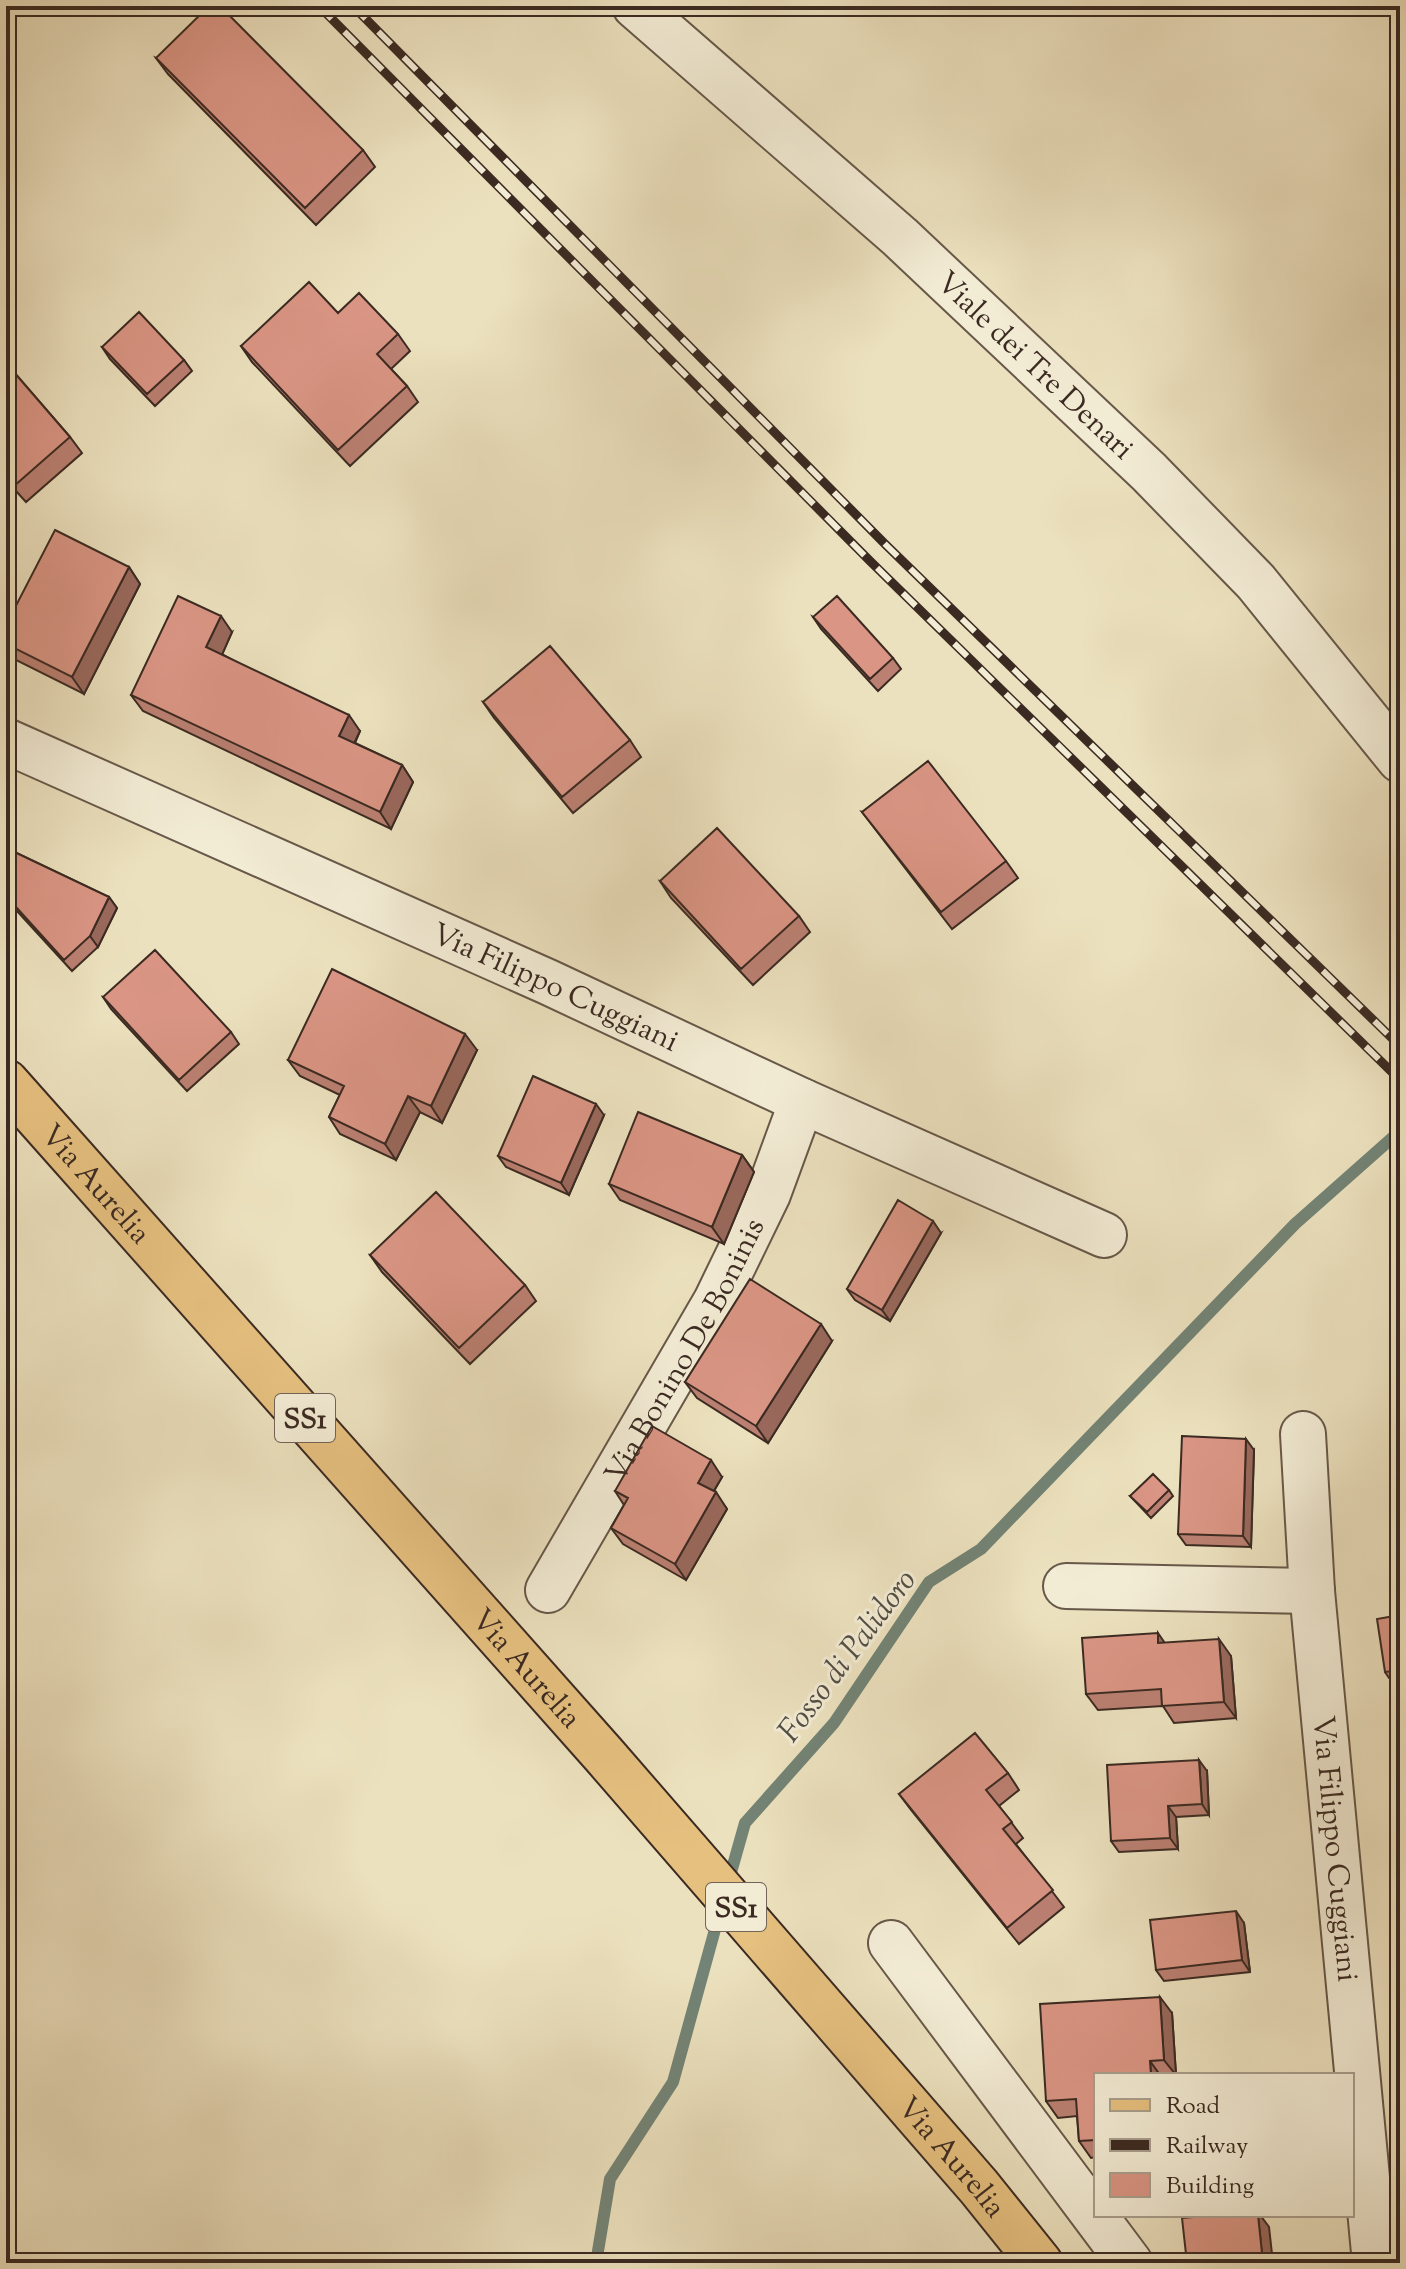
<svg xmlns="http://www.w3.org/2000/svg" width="1406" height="2269" font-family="'Sorts Mill Goudy',serif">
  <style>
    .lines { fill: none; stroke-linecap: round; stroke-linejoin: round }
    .stream { stroke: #738375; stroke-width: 12 }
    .minor-casing { stroke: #675849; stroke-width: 48 }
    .major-casing { stroke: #3b2a22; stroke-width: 48 }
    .minor { stroke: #f3ecd5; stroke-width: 44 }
    .major { stroke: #e6c07f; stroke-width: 44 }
    .rail-casing { stroke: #3b2a22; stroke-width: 9 }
    .rail { stroke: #f3ecd5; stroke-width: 6; stroke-dasharray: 18; stroke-linecap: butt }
    .wall { fill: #bb8072; stroke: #3b2a22; stroke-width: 2 }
    .shaded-wall { fill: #99685c; stroke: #3b2a22; stroke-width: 2 }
    .building { fill: #da9584; stroke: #3b2a22; stroke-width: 2 }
    .labels { text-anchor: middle; stroke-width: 6; stroke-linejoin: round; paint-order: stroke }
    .shield { fill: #f3ecd5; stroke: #726458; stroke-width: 2 }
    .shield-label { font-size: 28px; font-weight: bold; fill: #3b2a22 }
    .street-label { font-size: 30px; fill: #3b2a22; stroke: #f3ecd5 }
    .water-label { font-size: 32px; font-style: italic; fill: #524f45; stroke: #f3ecd5 }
  </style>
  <rect width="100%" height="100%" fill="#ece1be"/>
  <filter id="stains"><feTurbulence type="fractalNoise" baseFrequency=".0025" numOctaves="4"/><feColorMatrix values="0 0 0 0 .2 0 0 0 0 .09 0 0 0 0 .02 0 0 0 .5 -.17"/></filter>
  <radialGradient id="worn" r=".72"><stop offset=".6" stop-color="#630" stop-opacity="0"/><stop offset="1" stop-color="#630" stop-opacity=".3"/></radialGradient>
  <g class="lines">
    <path class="stream" d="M728 1883 745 1823 834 1723 929 1582 981 1549 1295 1224 1400 1131
      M596 2263 610 2179 673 2082 722 1904"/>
    <g class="minor-casing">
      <g id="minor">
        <path id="s1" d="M635 6 900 237 1149 472 1256 582 1400 760"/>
        <path id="s2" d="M6 741 548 982 802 1101 1104 1235"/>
        <path id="s3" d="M1303 1434 1312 1591 1375 2263"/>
        <path d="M1066 1586 1312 1591"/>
        <path id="s4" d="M548 1590 716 1301 768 1194 802 1101"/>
        <path d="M891 1943 1130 2263"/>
      </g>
    </g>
    <g class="major-casing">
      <g id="major">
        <path id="s5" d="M6 1082 604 1755 979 2187 1040 2263"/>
      </g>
    </g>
    <use href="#minor" class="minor"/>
    <use href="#major" class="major"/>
    <g class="rail-casing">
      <path id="rail" d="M319 6 870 561 1400 1080
        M353 6 885 544 1400 1046"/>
    </g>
    <use href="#rail" class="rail"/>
  </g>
  <path class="wall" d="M156 58 363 150 375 167 316 225 168 74Z
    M338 313 398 334 410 351 391 369 407 386 418 402 350 466 252 362 241 346Z
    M102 347 184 360 192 371 155 406 110 359Z
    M6 363 70 437 82 453 26 502 6 480Z
    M129 567 140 584 84 694 10 657 6 651V625Z
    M813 617 893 658 901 669 878 691 821 629Z
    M232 632 222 654 360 731 355 743 402 765 413 782 391 829 143 711 131 695Z
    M483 702 630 740 641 757 573 813 494 718Z
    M862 812 1006 861 1018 878 952 929Z
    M6 848 109 897 117 908 98 947 72 971 6 899Z
    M660 881 799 916 810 932 753 985 671 898Z
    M103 997 231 1032 239 1044 187 1091 111 1009Z
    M477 1050 442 1123 420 1112 396 1160 340 1134 329 1117 340 1095 300 1076 288 1060Z
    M604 1115 569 1195 506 1167 498 1156Z
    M742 1155 754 1172 724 1244 620 1200 609 1184Z
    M941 1233 890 1321 855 1300 847 1289Z
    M370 1255 525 1285 536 1301 470 1364 382 1272Z
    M832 1341 768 1443 697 1398 685 1382Z
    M1254 1450 1251 1547 1186 1545 1178 1534Z
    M722 1477 714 1491 727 1509 686 1580 623 1544 611 1528 624 1505 615 1491Z
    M1169 1490 1173 1496 1151 1518 1130 1496Z
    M1400 1615V1676L1389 1678 1385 1672Z
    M1165 1643 1231 1656 1236 1718 1174 1723 1163 1706 1098 1710 1086 1694Z
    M1207 1771 1209 1815 1176 1817 1178 1849 1119 1852 1111 1841Z
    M1008 1773 1019 1790 999 1806 1023 1838 1016 1844 1064 1907 1019 1944 911 1810 899 1794Z
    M1244 1923 1250 1972 1164 1981 1156 1970Z
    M1172 2013 1176 2075H1096V2157L1091 2158 1079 2141 1077 2116 1058 2118 1046 2101Z"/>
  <path class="shaded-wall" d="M129 567 140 584 84 694 72 677Z
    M221 616 232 632 218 664 206 647Z
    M349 715 360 731 350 752 339 736Z
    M402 765 413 782 391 829 380 812Z
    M109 897 117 908 98 947 90 936Z
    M465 1034 477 1050 442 1123 431 1106Z
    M408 1096 420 1112 396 1160 385 1144Z
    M596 1104 604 1115 569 1195 561 1183Z
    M742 1155 754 1172 724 1244 712 1227Z
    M933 1221 941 1233 890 1321 882 1310Z
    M821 1324 832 1341 768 1443 756 1426Z
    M1246 1439 1254 1450 1251 1547 1243 1536Z
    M711 1460 722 1477 709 1499 698 1483Z
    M716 1492 727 1509 686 1580 675 1564Z
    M1158 1633 1169 1649 1158 1643Z
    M1219 1639 1231 1656 1236 1718 1224 1702Z
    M1199 1760 1207 1771 1209 1815 1202 1804Z
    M1168 1806 1176 1817 1178 1849 1170 1838Z
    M1236 1911 1244 1923 1250 1972 1242 1960Z
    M1160 1997 1172 2013 1176 2075 1164 2060Z
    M1150 2061 1160 2075H1151Z
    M1258 2215H1260L1269 2227 1273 2263H1263Z"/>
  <path class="building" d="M209 6H220L363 150 305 208 156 58Z
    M309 282 338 313 359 293 398 334 377 354 407 386 338 450 241 346Z
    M139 312 184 360 147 394 102 347Z
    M6 363 70 437 14 486 6 477Z
    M55 530 129 567 72 677 6 644V625Z
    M178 596 221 616 206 647 349 715 339 736 402 765 380 812 131 695Z
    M837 596 893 658 870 679 813 617Z
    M550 646 630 740 562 797 483 702Z
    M928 761 1006 861 941 912 862 812Z
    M717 828 799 916 741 969 660 881Z
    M6 848 109 897 90 936 64 960 6 896Z
    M155 950 231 1032 179 1080 103 997Z
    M332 969 465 1034 431 1106 408 1096 385 1144 329 1117 344 1086 288 1060Z
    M533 1076 596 1104 561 1183 498 1156Z
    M638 1112 742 1155 712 1227 609 1184Z
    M436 1192 525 1285 459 1348 370 1255Z
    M898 1200 933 1221 882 1310 847 1289Z
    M750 1279 821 1324 756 1426 685 1382Z
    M652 1426 711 1460 698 1483 716 1492 675 1564 611 1528 628 1498 615 1491Z
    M1182 1436 1246 1439 1243 1536 1178 1534Z
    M1153 1474 1169 1490 1147 1512 1130 1496Z
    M1400 1615V1670L1385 1672 1377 1619Z
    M1158 1633V1643L1219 1639 1224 1702 1162 1706 1161 1689 1086 1694 1082 1638Z
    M975 1733 1008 1773 986 1790 1012 1822 1003 1829 1053 1890 1007 1928 899 1794Z
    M1199 1760 1202 1804 1168 1806 1170 1838 1111 1841 1107 1765Z
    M1236 1911 1242 1960 1156 1970 1150 1920Z
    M1160 1997 1164 2060 1150 2061 1151 2075H1096V2140L1079 2141 1076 2099 1046 2101 1040 2004Z
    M1216 2215H1258L1263 2263H1187L1182 2218Z"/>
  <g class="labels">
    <g class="shield">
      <rect x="275" y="1394" width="60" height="48" rx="6"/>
      <rect x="706" y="1883" width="60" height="48" rx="6"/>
    </g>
    <g class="shield-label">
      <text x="305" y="1428">SS1</text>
      <text x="736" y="1917">SS1</text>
    </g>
    <g class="street-label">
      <text dy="10" stroke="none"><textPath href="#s1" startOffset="538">Viale dei Tre Denari</textPath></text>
      <text dy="10" stroke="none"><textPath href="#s2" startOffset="602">Via Filippo Cuggiani</textPath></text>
      <text dy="10" stroke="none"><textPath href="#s5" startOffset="136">Via Aurelia</textPath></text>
      <text dy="10" stroke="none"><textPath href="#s4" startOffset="276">Via Bonino De Boninis</textPath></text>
      <text dy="10" stroke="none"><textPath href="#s5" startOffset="784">Via Aurelia</textPath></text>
      <text dy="10" stroke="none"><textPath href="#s3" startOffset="416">Via Filippo Cuggiani</textPath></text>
      <text dy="10" stroke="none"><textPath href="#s5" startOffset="1432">Via Aurelia</textPath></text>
    </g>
    <g class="water-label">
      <text transform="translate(846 1655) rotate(-53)" y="11">Fosso di Palidoro</text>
    </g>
  </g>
  <rect width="1406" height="2269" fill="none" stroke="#ece1be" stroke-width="32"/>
  <rect x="8" y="8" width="1390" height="2253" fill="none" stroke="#3b2a22" stroke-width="4"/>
  <rect x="16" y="16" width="1374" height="2237" fill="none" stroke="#3b2a22" stroke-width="2"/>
  <rect x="1094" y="2073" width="260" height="144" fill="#f3ecd5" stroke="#a99e8d" stroke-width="2"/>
  <rect x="1110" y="2099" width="40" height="12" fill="#e6c07f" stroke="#a99e8d" stroke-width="2"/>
  <text x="1166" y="2113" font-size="24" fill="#3b2a22">Road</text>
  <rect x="1110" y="2139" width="40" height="12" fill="#3b2a22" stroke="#a99e8d" stroke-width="2"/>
  <text x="1166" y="2153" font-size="24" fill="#3b2a22">Railway</text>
  <rect x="1110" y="2173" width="40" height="24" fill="#da9584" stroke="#a99e8d" stroke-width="2"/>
  <text x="1166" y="2193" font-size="24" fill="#3b2a22">Building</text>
  <rect width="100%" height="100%" filter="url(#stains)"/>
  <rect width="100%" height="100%" fill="url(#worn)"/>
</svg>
